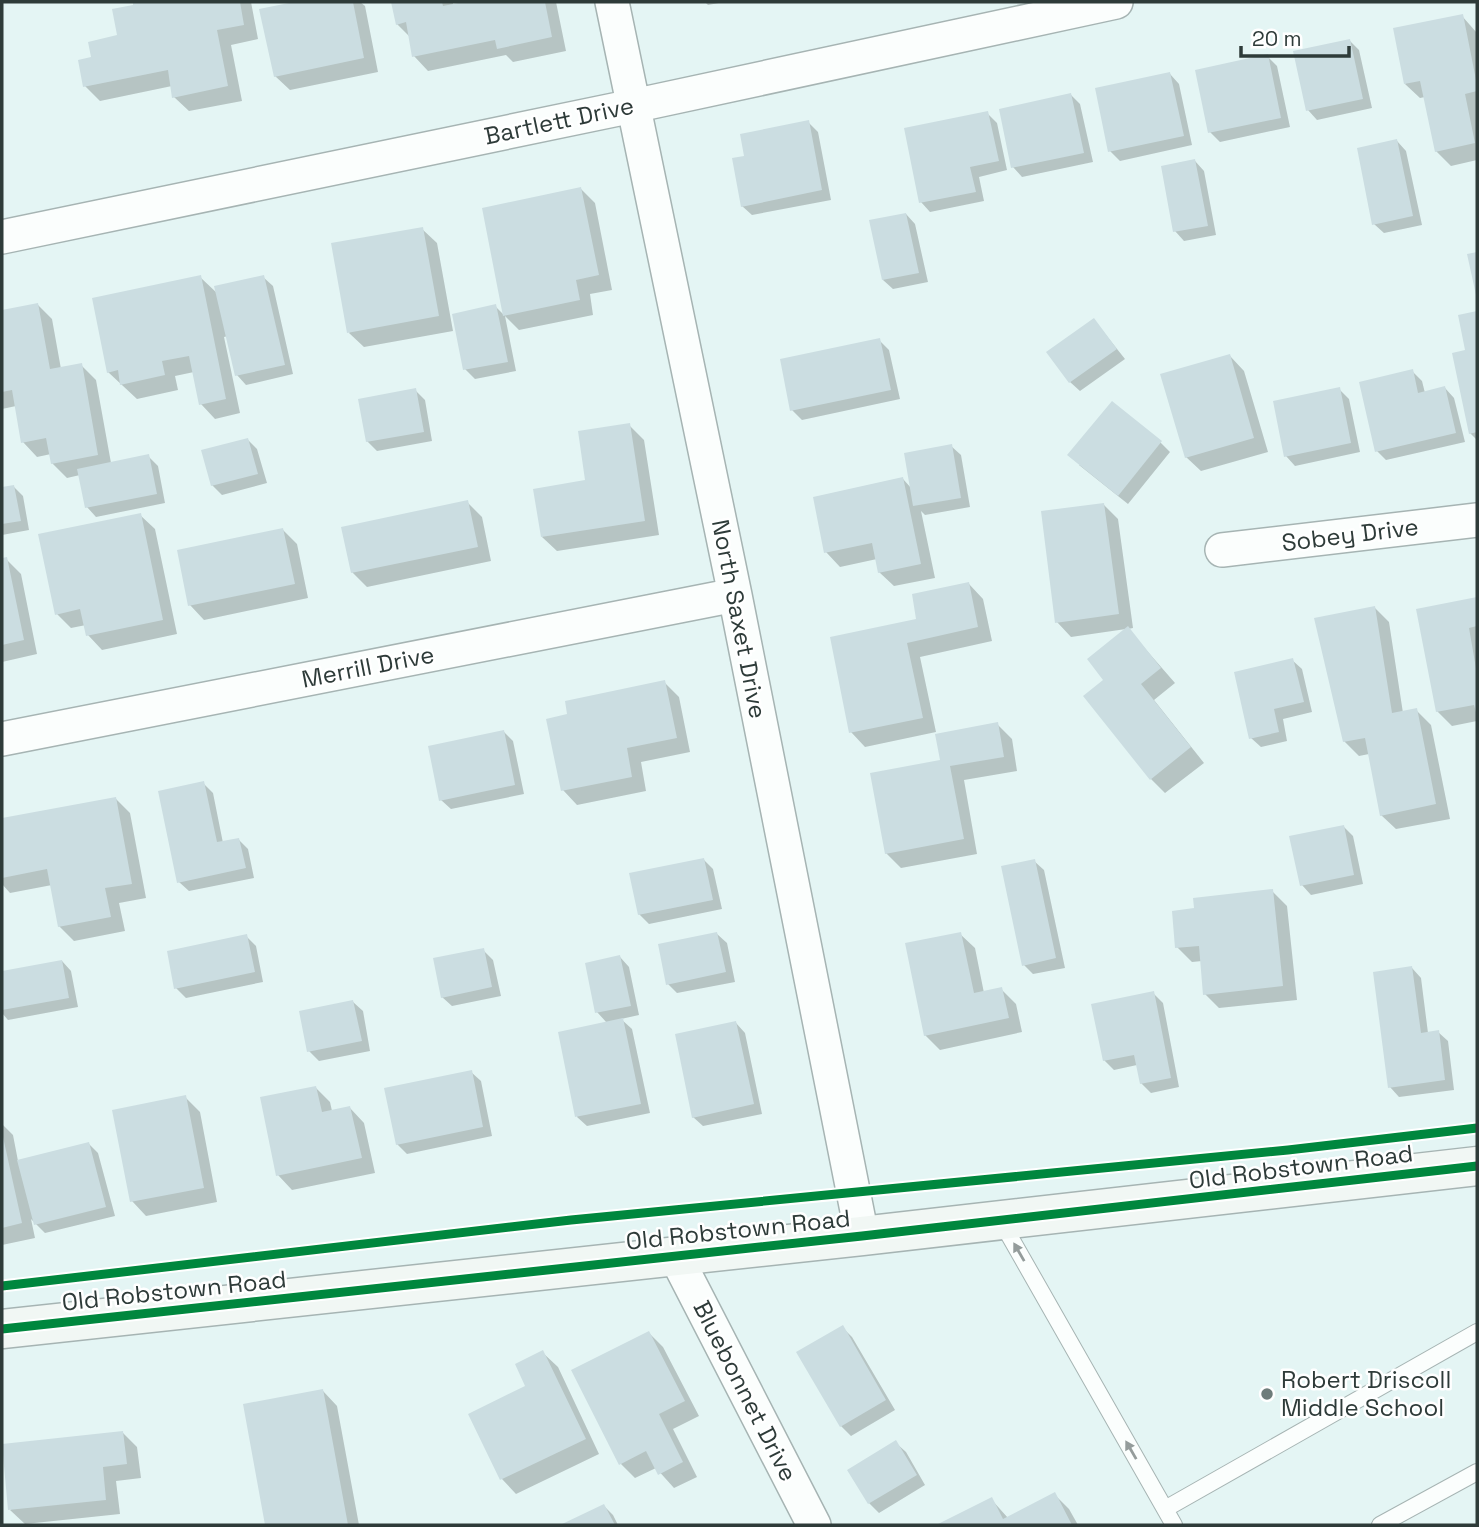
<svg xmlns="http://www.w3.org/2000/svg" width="1479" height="1527" font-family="'Space Grotesk',sans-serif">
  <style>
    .shadow { fill: #0003 }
    .building { fill: #cbdde1 }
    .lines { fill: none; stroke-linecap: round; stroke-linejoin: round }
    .lane-casing { stroke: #a6b4b3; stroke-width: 18 }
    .street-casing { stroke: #a6b4b3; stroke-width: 36 }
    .secondary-casing { stroke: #a6b4b3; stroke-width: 41 }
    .lane { stroke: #fbfefd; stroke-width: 16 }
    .street { stroke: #fbfefd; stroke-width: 33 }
    .secondary { stroke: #f1f7f4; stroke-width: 38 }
    .cycleway-casing { stroke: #fff; stroke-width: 13 }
    .cycleway { stroke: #00873e; stroke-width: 9 }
    .oneway { fill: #949c9b }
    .poi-dot { fill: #6e7c7a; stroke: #fff; stroke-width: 2.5 }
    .labels { text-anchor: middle; stroke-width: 5; stroke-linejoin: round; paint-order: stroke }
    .street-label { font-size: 24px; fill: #2e3b39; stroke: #fff }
    .poi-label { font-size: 24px; fill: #2e3b39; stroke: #fff; text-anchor: start }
  </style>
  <rect width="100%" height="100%" fill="#e4f5f4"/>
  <path class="shadow" d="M134 2H251L258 39 231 45 242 101 189 111 174 97 172 86 100 101 85 86 93 59 119 37 135 7Z
    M302 2H360L365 6 378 72 290 90 275 76 261 10Z
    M393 2H453V5L472 2H556L566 51 513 62 506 55 428 71 414 56 410 37 397 24Z
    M705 2H724L708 5Z
    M1462 16 1477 33V160L1451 166 1436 151 1425 97 1420 98 1405 84Z
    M1350 41 1359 50 1372 108 1317 120 1308 110Z
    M1267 56 1277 66 1290 127 1220 142 1210 132Z
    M1170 74 1179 84 1192 145 1120 161 1110 151Z
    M1071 95 1080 104 1093 162 1022 177 1013 167Z
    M987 113 997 123 1007 170 979 177 984 201 930 212 921 202Z
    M808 122 818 132 831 200 752 215 742 206 746 157Z
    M1397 141 1406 151 1422 225 1384 233 1374 224Z
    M1195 161 1204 171 1216 235 1184 241 1175 231Z
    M581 189 595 203 612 290 590 294 593 315 519 330 505 316 516 371 475 379 465 369 495 306 504 315Z
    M906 214 915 224 928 282 893 289 883 280Z
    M422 229 437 243 453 331 364 347 349 333Z
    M200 277 218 294 263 277 273 286 293 374 246 385 237 375 228 336 224 337 240 413 215 419 201 404 194 372 175 376 178 390 137 399 108 372Z
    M38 305 52 319 61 369 81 365 96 380 111 463 148 456 158 466 165 503 96 517 87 507 80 475 67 478 52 463 51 454 37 457 23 442 16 406 2 409V312Z
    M1477 313V440L1470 433 1467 351 1460 316Z
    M1094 320 1125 359 1080 391 1070 382Z
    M879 340 889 350 900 399 802 420 792 410Z
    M1230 356 1244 371 1268 452 1201 471 1186 457Z
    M1412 371 1422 381 1425 393 1445 388 1454 398 1465 442 1386 460 1377 451Z
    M1339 389 1349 399 1360 452 1295 466 1286 456Z
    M415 390 425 400 432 441 377 451 367 441Z
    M629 425 644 440 659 535 557 551 542 537Z
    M248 440 257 449 267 483 222 495 212 485Z
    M1160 442 1170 452 1128 504 1079 465Z
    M951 446 961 455 970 507 925 515 921 511 935 578 894 586 879 572 877 559 840 567 826 552 903 479 912 489Z
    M13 486 23 496 29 530 2 535V488Z
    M467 502 482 517 491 561 367 587 352 572Z
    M1104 505 1118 519 1133 628 1128 629 1175 683 1154 700 1204 763 1165 793 1151 779 1106 680 1126 629 1071 637 1057 622Z
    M140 515 155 529 177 634 102 650 88 635 86 625 71 628 57 614Z
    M283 530 297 544 308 598 204 620 190 605Z
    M6 559 21 574 37 654 2 662V560Z
    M969 584 983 599 992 641 920 657 936 732 865 747 851 732 918 620Z
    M1477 599V721L1452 726 1437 711 1418 610Z
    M1374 607 1389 622 1403 713 1416 710 1431 725 1450 819 1396 829 1381 815 1369 754 1359 756 1344 741Z
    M1292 660 1302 669 1312 712 1283 719 1287 741 1261 747 1251 738Z
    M664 682 679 697 690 752 641 762 646 791 577 805 563 790Z
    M997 724 1012 739 1017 771 964 780 977 854 901 868 886 853 942 761Z
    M504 732 513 741 524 794 451 809 441 800Z
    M203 783 213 793 223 843 239 840 248 849 254 878 189 891 179 882Z
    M116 799 130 813 146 898 119 903 125 931 74 941 59 926 52 885 10 893 2 884V819Z
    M1343 826 1353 836 1363 884 1311 895 1302 885Z
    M704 860 713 869 722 909 649 924 639 914Z
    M1034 861 1044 870 1065 968 1033 974 1024 965Z
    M1272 891 1287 906 1297 1000 1219 1008 1205 994 1202 961 1192 962 1177 947 1196 910Z
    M717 934 727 943 735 982 677 993 668 984Z
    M960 934 975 948 984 993 1001 989 1016 1004 1022 1032 940 1050 925 1035Z
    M246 936 256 946 263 982 186 998 176 988Z
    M483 950 493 960 501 996 452 1006 442 997Z
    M620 957 629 967 639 1015 621 1019 632 1029 650 1113 587 1126 577 1117 607 1023 597 1012Z
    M62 961 71 971 78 1007 8 1020 2 1013V972Z
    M1412 968 1421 978 1428 1033 1438 1032 1448 1041 1454 1090 1399 1097 1390 1087Z
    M1153 993 1163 1003 1179 1087 1151 1093 1141 1083 1137 1065 1114 1070 1104 1060Z
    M353 1002 363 1011 370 1051 319 1061 309 1051Z
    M736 1023 745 1033 762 1114 703 1126 693 1117Z
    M471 1072 481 1081 492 1136 407 1154 397 1144Z
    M316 1088 330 1102 332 1111 350 1108 364 1123 375 1173 292 1190 278 1175Z
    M185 1097 200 1112 217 1202 146 1216 132 1201Z
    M2 1124 13 1135 18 1161 89 1144 98 1153 115 1216 45 1233 31 1219 35 1238 2 1245Z
    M842 1327 852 1337 895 1410 851 1436 841 1426Z
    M649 1333 663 1347 699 1416 673 1429 697 1477 674 1488 656 1468 635 1478 621 1464Z
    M543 1353 558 1367 599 1454 516 1494 502 1479 471 1415 528 1387Z
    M323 1391 337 1406 359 1525H266L245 1405Z
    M123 1433 137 1447 141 1478 116 1481 120 1514 25 1524 10 1510Z
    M896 1443 906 1452 925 1485 879 1513 869 1503 850 1470Z
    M1055 1495 1069 1509 1078 1525H940L991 1499 1008 1518Z
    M604 1506 613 1515 618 1525H564Z"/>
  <path class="building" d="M133 2H240L244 25 217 30 228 86 172 98 168 70 83 87 78 60 91 57 88 42 117 35 112 9 133 5Z
    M294 2H353L364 58 274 77 259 9Z
    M391 2H442L443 6 463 2H545L552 37 497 49 495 40 412 57 406 22 396 25Z
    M1463 14 1477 85V91L1465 94 1475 143 1435 152 1420 81 1404 84 1393 28Z
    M1350 39 1363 99 1306 111 1293 51Z
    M1268 54 1281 118 1208 133 1195 70Z
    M1170 72 1184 136 1108 152 1095 88Z
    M1071 93 1084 153 1011 168 999 109Z
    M988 111 999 161 970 167 976 192 919 203 904 128Z
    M809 120 822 190 741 207 732 158 744 156 740 134Z
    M1397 139 1413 216 1372 225 1357 148Z
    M1195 159 1208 226 1173 232 1161 166Z
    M581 187 599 275 576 280 580 300 503 316 482 208Z
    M906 213 919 273 882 280 869 220Z
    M423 227 439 316 347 333 331 243Z
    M1477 252V295H1476L1467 254Z
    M201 275 226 399 199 405 189 356 162 361 165 375 120 385 118 370 107 373 92 298Z
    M264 275 285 365 235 376 214 286Z
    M38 303 50 369 82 363 98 455 51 464 46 438 21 443 12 390 2 392V310Z
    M496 304 508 362 463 370 452 314Z
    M1477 311V432L1469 434 1452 353 1465 350 1458 315Z
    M1094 318 1117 349 1069 383 1046 352Z
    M880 338 891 390 790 411 780 359Z
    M1230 354 1254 438 1185 458 1160 374Z
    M1413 369 1418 393 1445 386 1456 433 1375 452 1359 382Z
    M1340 387 1351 443 1284 457 1273 401Z
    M416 388 424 432 366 442 358 399Z
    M1112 401 1162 441 1118 496 1067 455Z
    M630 423 645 521 541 537 533 489 585 480 578 431Z
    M248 438 258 474 211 486 201 450Z
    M952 444 961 498 913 506 904 453Z
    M149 454 157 494 85 508 77 469Z
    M903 477 921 564 878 573 872 543 824 553 813 497Z
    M14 485 21 521 2 524V487Z
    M468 500 478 547 351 573 341 527Z
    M1104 503 1119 614 1055 623 1041 511Z
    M141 513 163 620 86 636 80 609 55 615 38 534Z
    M283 528 295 584 188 606 177 550Z
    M7 557 24 640 2 645V558Z
    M969 582 978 627 907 643 923 718 849 733 830 637 916 619 912 594Z
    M1477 597V626L1469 628 1477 674V716L1474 705 1436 712 1416 609Z
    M1375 606 1392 713 1417 708 1436 804 1380 816 1365 738 1343 742 1314 618Z
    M1128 626 1161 668 1141 684 1191 747 1150 780 1083 696 1103 680 1087 659Z
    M1293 658 1304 702 1274 709 1279 732 1249 739 1234 672Z
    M665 680 677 738 627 748 632 777 561 791 546 719 567 714 565 701Z
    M998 722 1004 757 950 766 964 839 885 854 870 773 940 760 935 734Z
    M504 730 515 785 439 801 428 746Z
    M204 781 217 842 239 838 246 868 177 883 158 791Z
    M116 797 132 884 105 888 111 917 58 927 47 869 2 878V818Z
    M1344 825 1354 875 1300 886 1289 836Z
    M704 858 713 900 638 915 629 873Z
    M1035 859 1056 958 1022 966 1001 866Z
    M1273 889 1283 986 1203 995 1199 946 1175 948 1172 911 1194 908 1193 898Z
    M717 932 726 972 666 985 658 944Z
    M961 932 974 993 1002 987 1009 1018 924 1036 905 943Z
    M247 934 255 972 174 989 167 951Z
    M484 948 492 987 441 998 433 958Z
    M620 955 631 1006 595 1013 585 963Z
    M62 960 69 998 2 1010V971Z
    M1412 966 1421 1033 1439 1030 1445 1080 1388 1088 1373 972Z
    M1154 991 1171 1078 1140 1084 1134 1055 1103 1061 1091 1004Z
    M353 1000 362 1041 307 1052 299 1011Z
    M623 1018 641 1104 575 1117 558 1032Z
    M736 1021 754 1104 692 1118 675 1034Z
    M472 1070 483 1127 396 1145 384 1088Z
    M316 1086 322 1112 350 1106 362 1158 276 1176 260 1097Z
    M186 1095 204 1188 130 1202 112 1110Z
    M3 1137 22 1223 2 1228V1138Z
    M89 1142 106 1207 34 1225 17 1160Z
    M843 1325 886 1400 840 1427 796 1352Z
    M649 1331 685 1401 659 1414 683 1462 658 1475 646 1451 619 1465 571 1370Z
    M543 1350 586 1439 500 1480 468 1414 525 1386 515 1364Z
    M323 1389 348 1525H265L243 1404Z
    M123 1431 127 1464 103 1467 106 1500 8 1510 2 1444Z
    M896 1440 917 1475 868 1504 847 1470Z
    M1055 1492 1072 1525H936L992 1497 1003 1519Z
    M604 1504 615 1525H560Z"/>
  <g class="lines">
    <g class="lane-casing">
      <path id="lane" d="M1001 1221 1174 1525
        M1165 1509 1477 1332
        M1380 1525 1477 1472"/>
    </g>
    <g class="street-casing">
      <path id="street" d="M612 2 735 595 862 1236
        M2 237 633 106 1116 2
        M1222 550 1477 520
        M2 739 735 595
        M676 1257 814 1525"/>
    </g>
    <g class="secondary-casing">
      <path id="secondary" d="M2 1329 862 1236 1477 1166"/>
    </g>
    <use href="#lane" class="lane"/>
    <use href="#street" class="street"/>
    <use href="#secondary" class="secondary"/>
    <g class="cycleway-casing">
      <path id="cycleway" d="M2 1286 571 1220 1288 1150 1477 1128
        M2 1329 862 1236 1477 1166"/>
    </g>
    <use href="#cycleway" class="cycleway"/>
  </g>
  <defs><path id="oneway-solid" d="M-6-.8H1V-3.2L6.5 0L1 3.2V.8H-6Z" transform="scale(1.75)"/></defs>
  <g class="oneway">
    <use href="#oneway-solid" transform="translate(1019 1252) rotate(-120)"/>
    <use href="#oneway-solid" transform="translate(1131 1450) rotate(-120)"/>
  </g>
  <circle class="poi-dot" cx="1267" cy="1394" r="7"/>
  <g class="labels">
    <g class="street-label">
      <text transform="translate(559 121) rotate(-12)" y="8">Bartlett Drive</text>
      <text transform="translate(1350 535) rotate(-7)" y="8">Sobey Drive</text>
      <text transform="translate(739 619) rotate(79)" y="8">North Saxet Drive</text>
      <text transform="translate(368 667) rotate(-11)" y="8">Merrill Drive</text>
      <text transform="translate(1301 1167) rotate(-7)" y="8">Old Robstown Road</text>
      <text transform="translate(738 1230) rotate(-6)" y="8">Old Robstown Road</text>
      <text transform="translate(174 1291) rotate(-6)" y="8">Old Robstown Road</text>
      <text transform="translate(745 1391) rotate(63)" y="8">Bluebonnet Drive</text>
    </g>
    <g class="poi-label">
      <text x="1281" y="1388">Robert Driscoll<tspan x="1281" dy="28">Middle School</tspan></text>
    </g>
  </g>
  <rect width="1479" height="1527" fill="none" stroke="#2e3b39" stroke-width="7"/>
  <path d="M1241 46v10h108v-10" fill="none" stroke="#2e3b39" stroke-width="3.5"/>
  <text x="1252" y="46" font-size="21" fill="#2e3b39" stroke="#ffffff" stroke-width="5" paint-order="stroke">20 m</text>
</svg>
